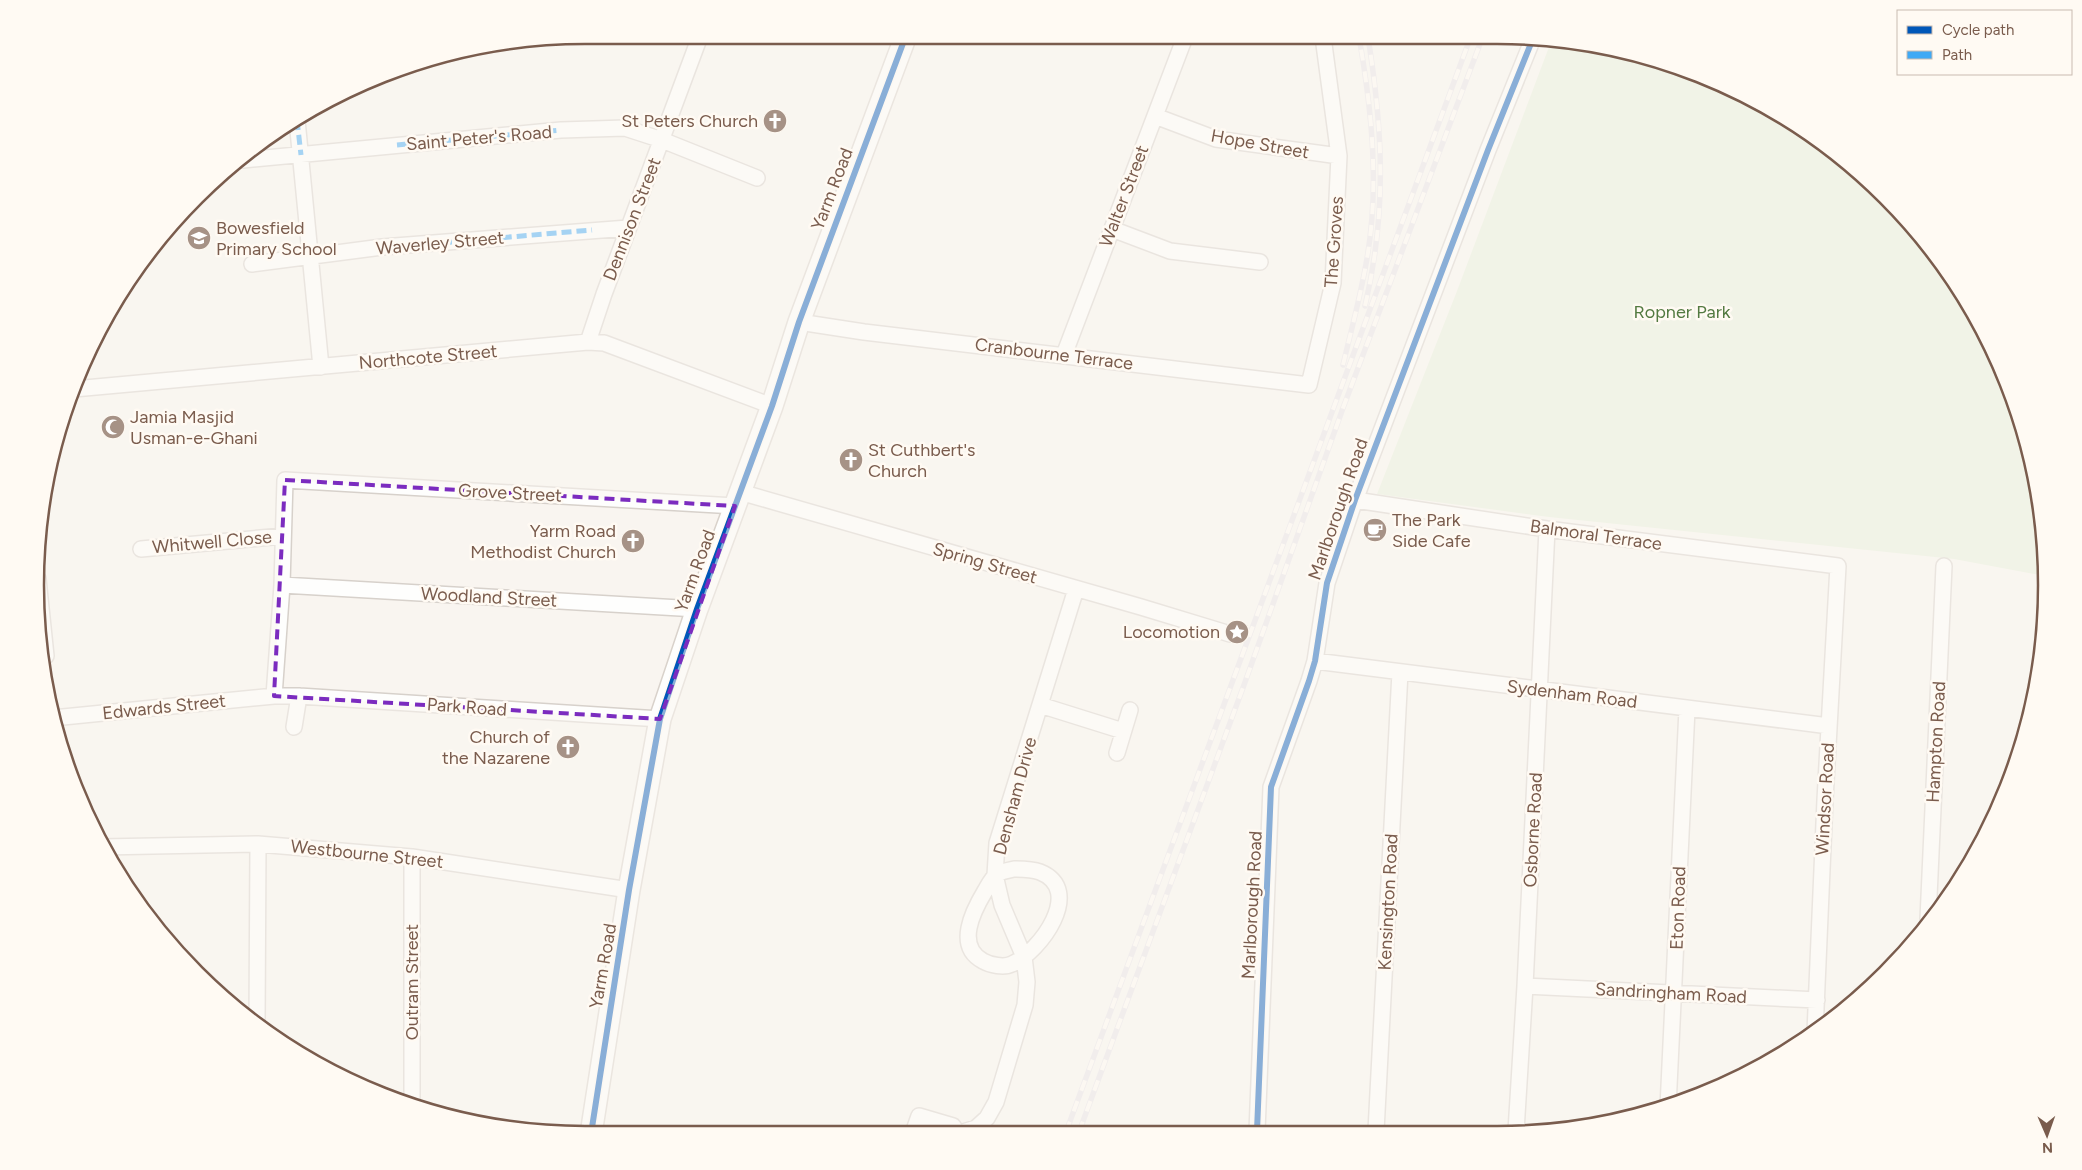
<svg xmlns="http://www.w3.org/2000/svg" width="2082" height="1170" font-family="Figtree,sans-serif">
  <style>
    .green { fill: #e7f0db }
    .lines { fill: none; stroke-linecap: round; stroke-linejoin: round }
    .street-casing { stroke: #d7d1cb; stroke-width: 18 }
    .secondary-casing { stroke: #d9d2cb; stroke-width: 24 }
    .street { stroke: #fefefd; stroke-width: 15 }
    .secondary { stroke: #fefefd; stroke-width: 21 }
    .rail-casing { stroke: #e6e3e7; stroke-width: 5.5 }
    .rail { stroke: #fffaf3; stroke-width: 4; stroke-dasharray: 11; stroke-linecap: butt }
    .quiet { stroke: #3fa9f5; stroke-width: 5; stroke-dasharray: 10 5; stroke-linecap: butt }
    .cycleway-casing { stroke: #fffaf3; stroke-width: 9 }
    .cycleway { stroke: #0057b8; stroke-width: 6 }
    .marked { fill: none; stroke: #7b2cbf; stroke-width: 4; stroke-dasharray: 10 6; stroke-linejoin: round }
    .labels { text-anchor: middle; stroke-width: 5; stroke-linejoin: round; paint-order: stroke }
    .poi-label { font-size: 18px; fill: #7a5c4d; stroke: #fffaf3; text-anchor: end }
    .street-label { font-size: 18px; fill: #7a5c4d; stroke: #fffaf3 }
    .park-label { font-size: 18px; fill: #537a41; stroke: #fffaf3 }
    .rim { fill: none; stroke: #7a5c4d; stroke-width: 2.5 }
  </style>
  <rect width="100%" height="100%" fill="#f9f5f0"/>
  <path class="green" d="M1552 39 1640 54 1772 109 1860 172 1934 250 1990 342 2028 443 2046 549 2045 576 1954 559 1549 517 1377 494 1457 291Z"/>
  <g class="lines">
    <g class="street-casing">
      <path id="street" d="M1155 116 1216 139 1339 156
        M297 120 321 367
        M243 160 561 130 625 128 662 140 757 178
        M1112 229 1170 251 1260 262
        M252 264 382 247 628 228
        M799 322 864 332 1309 385 1333 283 1339 156 1323 37
        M588 342 604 294 699 39
        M1064 355 1185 37
        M74 389 588 342 604 343 772 406
        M740 492 1141 607 1230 634
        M1355 500 1547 529 1838 566 1825 800 1815 1032
        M141 549 283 536
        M38 579 46 656
        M282 585 697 609
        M1315 661 1829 726
        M274 696 282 585 285 480 735 506
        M1040 705 1123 731
        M53 718 274 696H299L660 719
        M294 727 299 696
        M1117 753 1130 710
        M102 847 258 844 412 857 629 890
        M412 857V1107
        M1014 869C1023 869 1032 869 1040 872 1085 890 1040 952 1012 964 1004 968 990 965 983 961 955 946 973 911 985 891 988 886 992 878 996 875 1000 872 1009 870 1014 869Z
        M1928 919 1944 566
        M1525 986 1817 1000
        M257 1024 258 844
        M1668 1107 1687 709
        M1257 1131 1271 787 1309 681 1315 661 1327 583 1355 500 1488 150 1534 36
        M1376 1131 1400 672
        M1516 1131 1525 986 1547 529
        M963 1132 976 1128 987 1118 996 1102 1025 1005 1027 982 1024 957 1002 905 995 875 997 843 1076 589
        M913 1133 919 1116 953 1126 957 1132"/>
    </g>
    <g class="secondary-casing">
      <path id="secondary" d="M591 1134 629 890 660 719 697 609 772 406 799 322 905 38"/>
    </g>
    <use href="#street" class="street"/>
    <use href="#secondary" class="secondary"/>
    <g class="rail-casing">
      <path id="rail" d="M1365 306C1387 212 1383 131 1368 37
        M1343 365C1351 331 1360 298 1366 264 1380 189 1372 111 1359 37
        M1066 1132 1471 36
        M1079 1132 1244 685 1343 408 1483 36"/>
    </g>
    <use href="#rail" class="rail"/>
    <path class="quiet" d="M297 120 301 155
      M397 145 561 130
      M427 244 592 230"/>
    <g class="cycleway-casing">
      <path id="cycleway" d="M1257 1131 1271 787 1309 681 1315 661 1327 583 1355 500 1488 150 1534 36
        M591 1134 629 890 660 719 697 609 772 406 799 322 905 38"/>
    </g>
    <use href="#cycleway" class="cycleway"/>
  </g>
  <path d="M0 0H2082V1170H0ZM285 480 735 506 660 719 274 696Z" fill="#f9f5f0" fill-opacity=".55" fill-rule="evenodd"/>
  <path class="marked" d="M285 480 735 506 660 719 274 696Z"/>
  <defs>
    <g id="church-disc" transform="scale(1.25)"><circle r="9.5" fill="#a69286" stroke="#fffaf3"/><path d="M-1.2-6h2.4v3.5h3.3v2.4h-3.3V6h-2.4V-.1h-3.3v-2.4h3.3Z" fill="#fff"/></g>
    <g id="school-disc" transform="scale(1.25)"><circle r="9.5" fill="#a69286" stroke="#fffaf3"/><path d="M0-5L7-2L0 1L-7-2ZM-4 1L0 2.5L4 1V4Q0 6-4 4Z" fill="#fff"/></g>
    <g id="mosque-disc" transform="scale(1.25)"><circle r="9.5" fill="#a69286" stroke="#fffaf3"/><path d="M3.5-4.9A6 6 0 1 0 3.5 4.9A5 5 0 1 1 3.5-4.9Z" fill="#fff"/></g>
    <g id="cafe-disc" transform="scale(1.25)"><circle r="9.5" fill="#a69286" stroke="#fffaf3"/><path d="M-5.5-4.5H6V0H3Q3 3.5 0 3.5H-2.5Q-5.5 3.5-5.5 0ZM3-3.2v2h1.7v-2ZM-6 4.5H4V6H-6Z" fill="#fff"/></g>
    <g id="sight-disc" transform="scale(1.25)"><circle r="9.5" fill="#a69286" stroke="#fffaf3"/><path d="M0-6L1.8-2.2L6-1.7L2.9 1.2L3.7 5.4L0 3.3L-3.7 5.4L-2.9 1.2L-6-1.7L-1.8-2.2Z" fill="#fff"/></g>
  </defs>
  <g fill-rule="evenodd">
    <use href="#church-disc" x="775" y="121"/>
    <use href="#school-disc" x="199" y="238"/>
    <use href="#mosque-disc" x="113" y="427"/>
    <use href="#church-disc" x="851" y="460"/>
    <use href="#cafe-disc" x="1375" y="530"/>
    <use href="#church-disc" x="633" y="541"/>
    <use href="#sight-disc" x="1237" y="632"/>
    <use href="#church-disc" x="568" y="747"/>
  </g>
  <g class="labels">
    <g class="poi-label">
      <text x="758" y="127">St Peters Church</text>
      <text x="216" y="234" text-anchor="start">Bowesfield<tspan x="216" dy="21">Primary School</tspan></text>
      <text x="130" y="423" text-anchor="start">Jamia Masjid<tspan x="130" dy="21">Usman-e-Ghani</tspan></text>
      <text x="868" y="456" text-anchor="start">St Cuthbert's<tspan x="868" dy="21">Church</tspan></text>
      <text x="1392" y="526" text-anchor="start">The Park<tspan x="1392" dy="21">Side Cafe</tspan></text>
      <text x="616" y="537">Yarm Road<tspan x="616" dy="21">Methodist Church</tspan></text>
      <text x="1220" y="638">Locomotion</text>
      <text x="550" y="743">Church of<tspan x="550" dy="21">the Nazarene</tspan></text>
    </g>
    <g class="street-label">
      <text transform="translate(479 138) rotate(-5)" y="6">Saint Peter's Road</text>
      <text transform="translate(1260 144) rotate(10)" y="6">Hope Street</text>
      <text transform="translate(832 189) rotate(-69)" y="6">Yarm Road</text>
      <text transform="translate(1124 196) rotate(-69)" y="6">Walter Street</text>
      <text transform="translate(632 219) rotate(-69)" y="6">Dennison Street</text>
      <text transform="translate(1334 242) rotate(-86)" y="6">The Groves</text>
      <text transform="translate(440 243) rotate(-5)" y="6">Waverley Street</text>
      <text transform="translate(1054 354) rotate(7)" y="6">Cranbourne Terrace</text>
      <text transform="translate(428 357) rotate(-5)" y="6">Northcote Street</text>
      <text transform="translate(510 493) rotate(3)" y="6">Grove Street</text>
      <text transform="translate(1338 509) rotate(-71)" y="6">Marlborough Road</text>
      <text transform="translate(1596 535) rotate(8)" y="6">Balmoral Terrace</text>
      <text transform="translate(212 542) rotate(-5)" y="6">Whitwell Close</text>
      <text transform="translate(985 563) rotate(16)" y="6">Spring Street</text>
      <text transform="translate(695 571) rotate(-70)" y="6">Yarm Road</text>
      <text transform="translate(489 597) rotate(3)" y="6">Woodland Street</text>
      <text transform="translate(1572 694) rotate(7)" y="6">Sydenham Road</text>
      <text transform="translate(164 707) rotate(-6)" y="6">Edwards Street</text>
      <text transform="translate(467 707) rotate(4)" y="6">Park Road</text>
      <text transform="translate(1936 742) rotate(-87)" y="6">Hampton Road</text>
      <text transform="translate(1015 796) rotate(-75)" y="6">Densham Drive</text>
      <text transform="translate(1825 799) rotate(-87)" y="6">Windsor Road</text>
      <text transform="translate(1533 830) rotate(-87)" y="6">Osborne Road</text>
      <text transform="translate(367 854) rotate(6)" y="6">Westbourne Street</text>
      <text transform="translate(1388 902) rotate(-87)" y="6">Kensington Road</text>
      <text transform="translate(1252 905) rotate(-87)" y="6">Marlborough Road</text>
      <text transform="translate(1678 908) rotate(-88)" y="6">Eton Road</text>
      <text transform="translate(603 966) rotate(-80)" y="6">Yarm Road</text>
      <text transform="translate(412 982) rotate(-90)" y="6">Outram Street</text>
      <text transform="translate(1671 993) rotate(3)" y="6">Sandringham Road</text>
    </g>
    <g class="park-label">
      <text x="1682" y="318">Ropner Park</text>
    </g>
  </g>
  <path d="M0 0H2082V1170H0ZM585 44H1497A541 541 0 0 1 2038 585V585A541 541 0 0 1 1497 1126H585A541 541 0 0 1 44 585V585A541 541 0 0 1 585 44Z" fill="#fffaf3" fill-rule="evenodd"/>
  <path class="rim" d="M585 44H1497A541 541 0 0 1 2038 585V585A541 541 0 0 1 1497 1126H585A541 541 0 0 1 44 585V585A541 541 0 0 1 585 44Z"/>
  <rect x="1897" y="10" width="175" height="65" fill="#fffaf3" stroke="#cabbb1"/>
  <rect x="1907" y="26" width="25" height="8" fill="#0057b8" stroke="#cabbb1"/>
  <text x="1942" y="35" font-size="15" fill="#7a5c4d">Cycle path</text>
  <rect x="1907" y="51" width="25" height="8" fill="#3fa9f5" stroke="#cabbb1"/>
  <text x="1942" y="60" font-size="15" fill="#7a5c4d">Path</text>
  <g transform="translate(2047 1135) rotate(178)" stroke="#fffaf3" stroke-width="4" paint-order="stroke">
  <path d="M0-4L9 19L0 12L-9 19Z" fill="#7a5c4d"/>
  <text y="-8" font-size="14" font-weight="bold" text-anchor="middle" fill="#7a5c4d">N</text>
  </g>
</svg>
